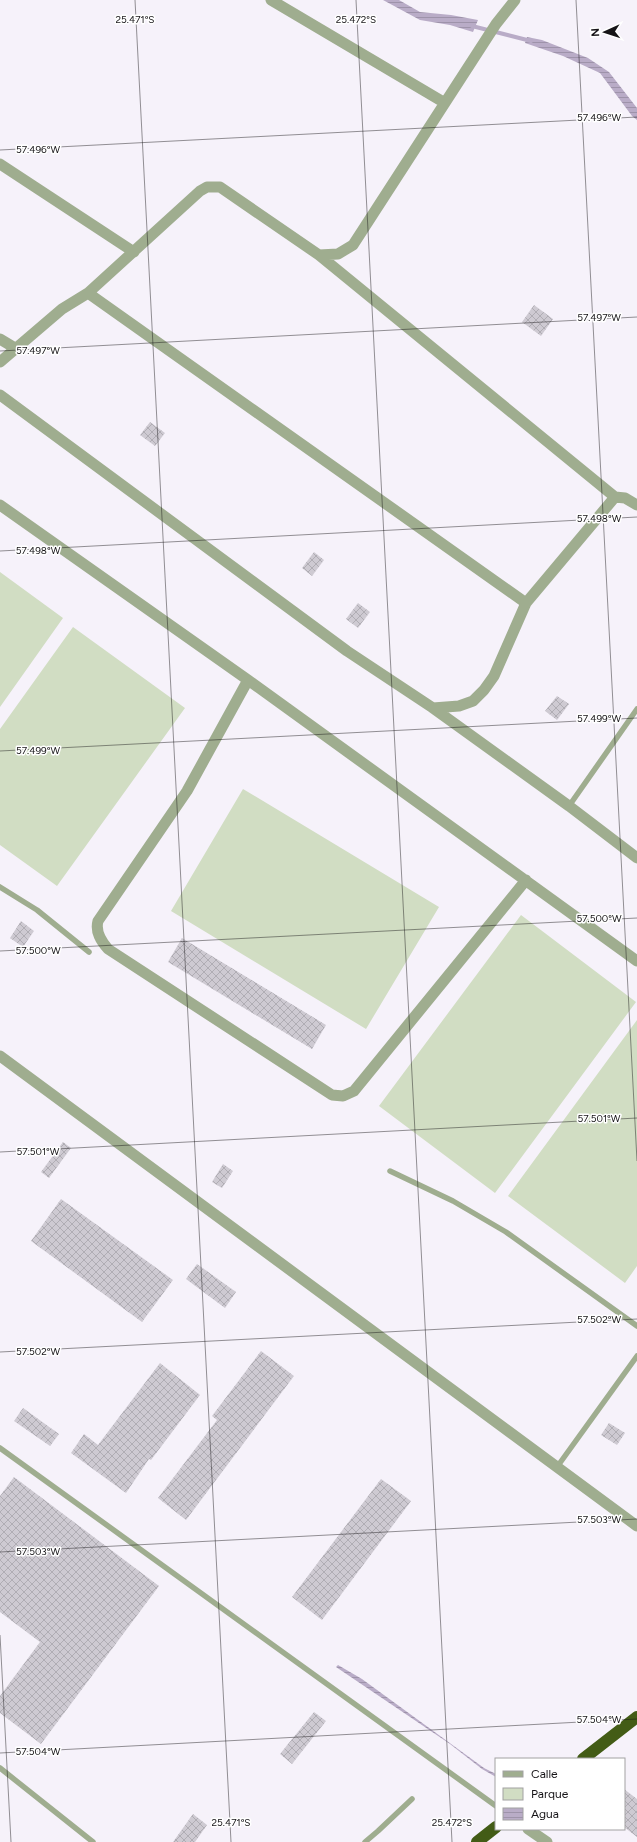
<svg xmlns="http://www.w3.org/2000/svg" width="637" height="1842" font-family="Figtree,sans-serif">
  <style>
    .green { fill: #d1ddc3 }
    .water { fill: url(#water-rules) }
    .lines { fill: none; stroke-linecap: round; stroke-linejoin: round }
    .stream { stroke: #b9acc7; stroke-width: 4 }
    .building { fill: url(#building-cross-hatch) }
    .lane { stroke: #9fad8f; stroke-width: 5.5 }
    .street { stroke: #9fad8f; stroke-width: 11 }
    .highway { stroke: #435c16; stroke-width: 12 }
    .ticks { fill: none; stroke: #161417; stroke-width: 1; stroke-opacity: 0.45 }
    .ticks-label { font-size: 10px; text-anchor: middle; fill: #161417; stroke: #fff; stroke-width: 3; stroke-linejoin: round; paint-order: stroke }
  </style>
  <defs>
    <pattern id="water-rules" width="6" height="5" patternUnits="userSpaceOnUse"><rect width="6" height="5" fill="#b9acc7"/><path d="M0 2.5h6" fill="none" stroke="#9e93aa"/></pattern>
    <pattern id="building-cross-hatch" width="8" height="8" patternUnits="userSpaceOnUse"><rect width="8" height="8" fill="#cecad2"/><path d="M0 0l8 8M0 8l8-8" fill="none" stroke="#b0adb4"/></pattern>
  </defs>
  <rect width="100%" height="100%" fill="#f6f2fa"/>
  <path class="green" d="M0 572 63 618 0 707Z
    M73 627 185 708 57 886 0 845V729Z
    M243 789 439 907 366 1029 171 911Z
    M521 915 636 1002 495 1193 379 1106Z
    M637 1020V1266L625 1283 508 1196Z"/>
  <path class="water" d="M383 0H399L420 12 451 15 478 20 473 32 450 25 420 20Z
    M527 37 542 40 588 58 609 72 637 108V120L632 116 600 73 563 56 525 43Z
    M338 1665 362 1679 484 1768 496 1774V1777L482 1769 450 1744 336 1667Z"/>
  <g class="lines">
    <path class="stream" d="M472 26 531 41"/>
  </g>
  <path class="building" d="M534 305 553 319 541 336 522 322Z
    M150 422 165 433 155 446 140 435Z
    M314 552 324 560 312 576 302 568Z
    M358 603 370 612 358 628 346 619Z
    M557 696 569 704 557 720 545 711Z
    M21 921 34 931 23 947 10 938Z
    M182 938 326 1025 312 1049 168 962Z
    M63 1142 71 1148 49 1178 41 1172Z
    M223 1164 233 1171 222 1188 212 1182Z
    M61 1199 173 1280 142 1322 31 1241Z
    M197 1264 236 1292 225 1308 186 1279Z
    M261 1351 294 1376 186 1520 158 1498 217 1420 212 1416Z
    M160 1363 200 1395 151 1460 149 1459 126 1493 71 1453 84 1434 98 1445Z
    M23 1408 59 1434 50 1446 14 1421Z
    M609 1423 625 1433 617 1445 601 1435Z
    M14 1477 159 1586 41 1744 0 1713V1696L40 1642 0 1612V1496Z
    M381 1479 411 1501 322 1620 292 1597Z
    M314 1712 326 1721 292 1764 280 1754Z
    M624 1789 637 1799V1837L624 1827Z
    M193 1814 207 1825 195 1842H173Z"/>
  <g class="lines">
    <path class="lane" d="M569 806 637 709
      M0 887 37 910 89 952
      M390 1171 453 1201 506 1232 637 1326
      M0 1448 496 1806
      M557 1467 637 1356
      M0 1768 93 1842
      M365 1842 378 1831 412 1799"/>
    <path class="street" d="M271 0 445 103
      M0 164 134 252
      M319 255 615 497
      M88 293 526 603
      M0 339 15 348
      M0 362 62 309 88 293 200 191 207 187H220L319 255 338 254 353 245 496 24 515 0
      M0 395 347 651 433 708 569 806 637 858
      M0 505 248 680 637 961
      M248 680 187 791 98 921C95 932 101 941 108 949L332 1095 343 1096 354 1091 526 880
      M433 708 459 706 473 701 484 690 494 676 526 603 615 497 625 498 637 505
      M0 1056 637 1526
      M528 1829 547 1842"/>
    <path class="highway" d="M583 1759 637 1717
      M477 1842 496 1827"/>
  </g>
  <path class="ticks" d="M135 0 231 1842M356 0 452 1842M576 0 637 1161M0 150 637 117M0 351 637 317M0 551 637 517M0 751 637 718M0 951 637 918M0 1152 637 1118M0 1352 637 1319M0 1552 637 1519M0 1635 11 1842M0 1753 637 1719"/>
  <g class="ticks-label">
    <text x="135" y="23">25.471°S</text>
    <text x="356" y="23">25.472°S</text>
    <text x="599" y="121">57.496°W</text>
    <text x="38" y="153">57.496°W</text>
    <text x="599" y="321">57.497°W</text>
    <text x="38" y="354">57.497°W</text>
    <text x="599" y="522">57.498°W</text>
    <text x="38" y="554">57.498°W</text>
    <text x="599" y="722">57.499°W</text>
    <text x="38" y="754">57.499°W</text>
    <text x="599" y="922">57.500°W</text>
    <text x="38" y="954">57.500°W</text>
    <text x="599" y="1122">57.501°W</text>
    <text x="38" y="1155">57.501°W</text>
    <text x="599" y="1323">57.502°W</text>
    <text x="38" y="1355">57.502°W</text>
    <text x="599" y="1523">57.503°W</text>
    <text x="38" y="1555">57.503°W</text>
    <text x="599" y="1723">57.504°W</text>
    <text x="38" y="1755">57.504°W</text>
    <text x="231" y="1826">25.471°S</text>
    <text x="452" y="1826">25.472°S</text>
  </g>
  <rect x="495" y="1758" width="130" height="72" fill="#ffffff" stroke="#a2a1a2"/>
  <rect x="503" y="1771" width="20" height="6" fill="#9fad8f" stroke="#a2a1a2"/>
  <text x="531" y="1778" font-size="12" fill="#161417">Calle</text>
  <rect x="503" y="1788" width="20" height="12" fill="#d1ddc3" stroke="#a2a1a2"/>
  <text x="531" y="1798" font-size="12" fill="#161417">Parque</text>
  <rect x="503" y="1808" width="20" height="12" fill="url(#water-rules)" stroke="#a2a1a2"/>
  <text x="531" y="1818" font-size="12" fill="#161417">Agua</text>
  <g transform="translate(605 32) rotate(267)" stroke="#ffffff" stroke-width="3" paint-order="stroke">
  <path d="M0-3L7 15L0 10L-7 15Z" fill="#161417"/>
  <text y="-6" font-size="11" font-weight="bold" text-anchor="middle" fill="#161417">N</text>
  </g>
</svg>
